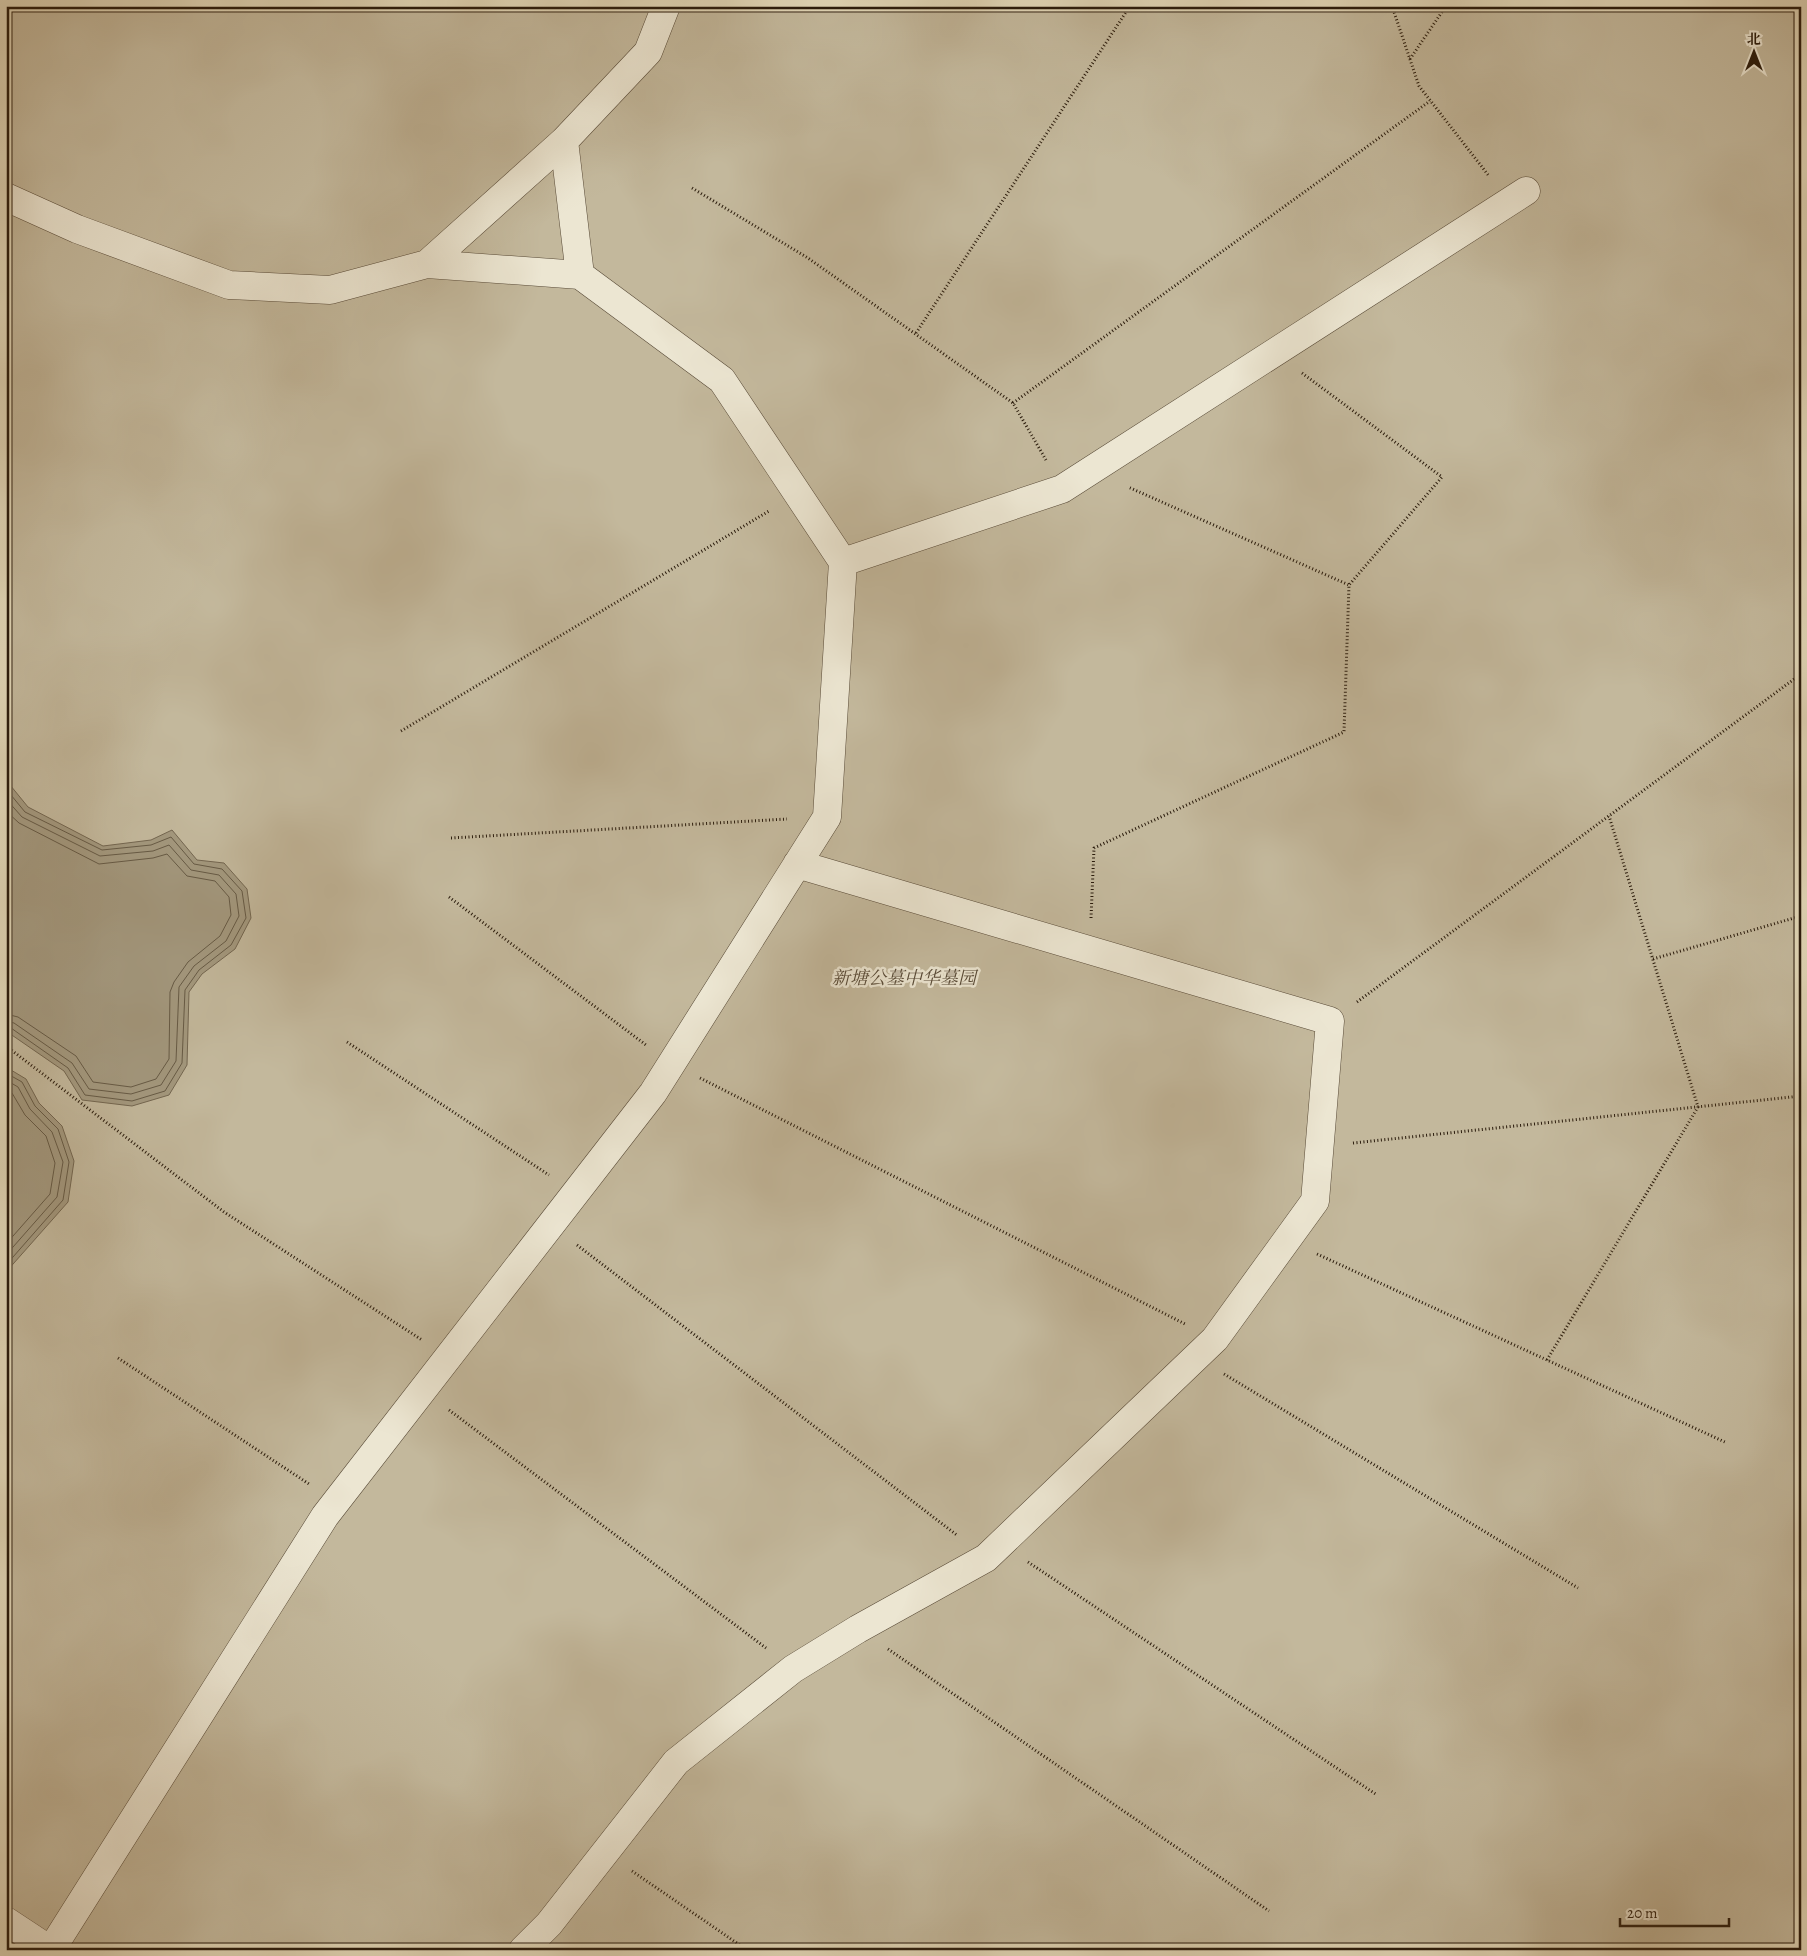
<svg xmlns="http://www.w3.org/2000/svg" width="1807" height="1956" font-family="Alegreya,'Noto Serif SC',serif">
  <style>
    .green { fill: #c3b89c; stroke: #766a54 }
    .water { fill: #a3987e; stroke: #736650 }
    .lines { fill: none; stroke-linecap: round; stroke-linejoin: round }
    .shore { stroke: #665a45; stroke-width: 1 }
    .street-casing { stroke: #584a37; stroke-width: 29 }
    .path { stroke: #2a1b0c; stroke-width: 3; stroke-dasharray: 1 2.5; stroke-linecap: butt }
    .street { stroke: #ece6d2; stroke-width: 28 }
    .labels { text-anchor: middle; stroke-width: 5; stroke-linejoin: round; paint-order: stroke }
    .park-label { font-size: 18px; font-style: italic; fill: #584a37; stroke: #ece6d2 }
  </style>
  <rect width="100%" height="100%" fill="#e2d8b9"/>
  <filter id="stains"><feTurbulence type="fractalNoise" baseFrequency=".004" numOctaves="4"/><feColorMatrix values="0 0 0 0 .2 0 0 0 0 .09 0 0 0 0 .02 0 0 0 .5 -.17"/></filter>
  <radialGradient id="worn" r=".72"><stop offset=".6" stop-color="#630" stop-opacity="0"/><stop offset="1" stop-color="#630" stop-opacity=".3"/></radialGradient>
  <path class="green" d="M6 6H1801V1950H6Z"/>
  <path class="water" d="M6 780 28 807 103 846 151 840 172 830 197 860 224 863 247 889 251 918 235 949 202 974 189 992 187 1065 169 1095 132 1106 82 1100 64 1071 6 1031Z
    M6 1067 26 1079 39 1103 62 1126 74 1161 68 1202 6 1272Z"/>
  <g class="lines">
    <path class="shore" d="M6 789 25 812 102 850 151 845 171 837 194 864 222 869 242 891 246 918 231 945 199 970 185 990 182 1063 165 1091 132 1101 85 1095 68 1068 11 1028 6 1027
      M6 799 22 817 100 856 153 851 169 845 191 870 219 875 236 894 239 916 226 941 194 966 179 987 176 1061 161 1085 131 1094 89 1089 72 1063 14 1023 6 1021
      M6 811 19 823 99 864 153 858 167 854 187 876 215 881 229 897 231 915 220 936 188 962 174 982 170 992 169 1059 156 1079 131 1087 93 1082 76 1056 18 1017 6 1014
      M6 1073 22 1082 35 1106 58 1129 69 1162 63 1200 6 1265
      M6 1080 18 1087 30 1109 52 1132 63 1162 57 1197 6 1255
      M6 1089 12 1093 25 1115 46 1136 55 1163 50 1194 6 1244"/>
    <g class="street-casing">
      <path id="street" d="M564 141 648 52 666 6
        M6 197 77 229 229 285 330 290 427 264 580 275 722 380 843 562 827 817 653 1093 325 1516 51 1950
        M427 264 564 141 580 275
        M843 562 1062 489 1526 191
        M6 1921 50 1950
        M523 1950 549 1924 676 1762 793 1669 858 1629 986 1558 1215 1339 1315 1201 1330 1021 797 864"/>
    </g>
    <path class="path" d="M1392 6 1419 86 1489 176
      M1410 59 1446 6
      M692 188 808 258 1013 403 1046 460
      M916 333 1130 6
      M1302 373 1442 477 1349 585
      M1013 403 1430 101
      M401 731 769 511
      M451 838 787 819
      M449 897 646 1045
      M1091 918 1094 848 1344 732 1349 585 1128 487
      M1653 959 1801 916
      M1357 1002 1801 674
      M347 1042 549 1175
      M6 1046 224 1212 422 1340
      M700 1078 1185 1324
      M1353 1143 1801 1096
      M577 1245 958 1536
      M1317 1254 1727 1443
      M118 1358 309 1484
      M1547 1360 1698 1107 1609 816
      M1224 1374 1578 1588
      M449 1410 766 1648
      M1028 1562 1377 1795
      M888 1649 1269 1911
      M632 1871 747 1950"/>
    <use href="#street" class="street"/>
  </g>
  <g class="labels">
    <g class="park-label">
      <text x="904" y="984">新塘公墓中华墓园</text>
    </g>
  </g>
  <rect width="1807" height="1956" fill="none" stroke="#e2d8b9" stroke-width="25"/>
  <rect x="8" y="8" width="1792" height="1941" fill="none" stroke="#2a1b0c" stroke-width="2.5"/>
  <rect x="12" y="12" width="1782" height="1931" fill="none" stroke="#2a1b0c"/>
  <g transform="translate(1754 52)" stroke="#ece6d2" stroke-width="4" paint-order="stroke">
  <path d="M0-4L9 19L0 12L-9 19Z" fill="#2a1b0c"/>
  <text y="-8" font-size="14" font-weight="bold" text-anchor="middle" fill="#2a1b0c">北</text>
  </g>
  <path d="M1620 1918v8h109v-8" fill="none" stroke="#2a1b0c" stroke-width="2.5"/>
  <text x="1627" y="1918" font-size="15" fill="#2a1b0c" stroke="#ece6d2" stroke-width="4" paint-order="stroke">20 m</text>
  <rect width="100%" height="100%" filter="url(#stains)"/>
  <rect width="100%" height="100%" fill="url(#worn)"/>
</svg>
